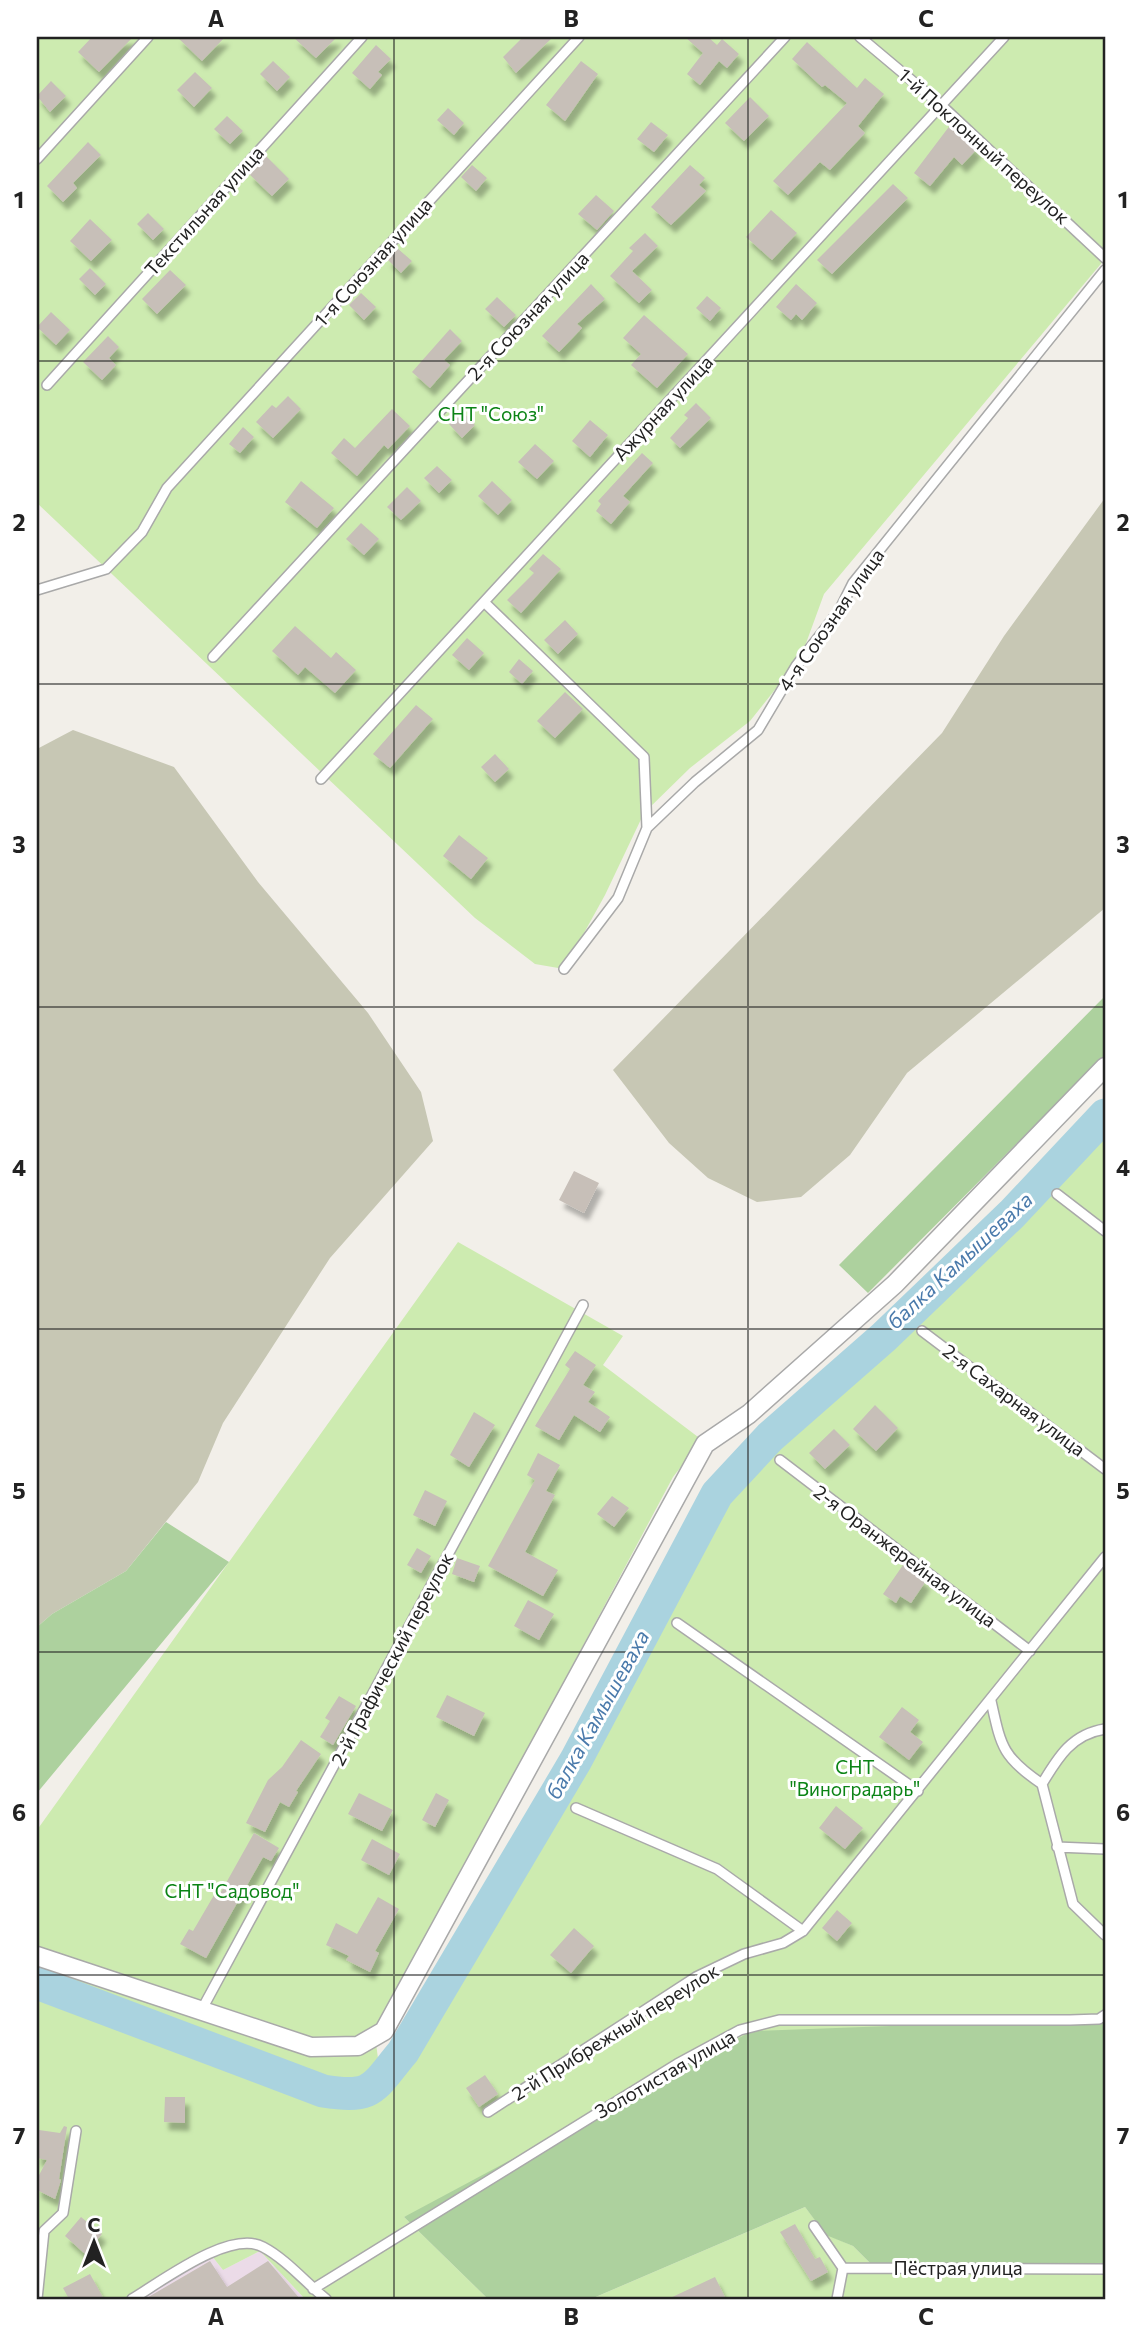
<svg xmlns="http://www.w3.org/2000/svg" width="1142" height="2336" font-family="Commissioner,sans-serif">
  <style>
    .industrial { fill: #ebdbe8 }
    .construction { fill: #c7c7b4 }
    .grass { fill: #cdebb0 }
    .forest { fill: #add19e }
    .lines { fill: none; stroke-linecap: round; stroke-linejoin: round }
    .river { stroke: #aad3df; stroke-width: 33 }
    .building { fill: #c7bfb8; filter: url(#shadow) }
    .lane-casing { stroke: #a9a9a9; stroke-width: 12 }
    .street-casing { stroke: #a9a9a9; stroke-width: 21 }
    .lane { stroke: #fff; stroke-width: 9 }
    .street { stroke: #fff; stroke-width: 18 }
    .grid { fill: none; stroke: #222; stroke-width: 2; stroke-opacity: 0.55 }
    .labels { text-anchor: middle; stroke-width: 6; stroke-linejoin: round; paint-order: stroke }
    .street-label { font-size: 19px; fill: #222; stroke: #fff }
    .park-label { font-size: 19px; fill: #0c8416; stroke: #fff }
    .water-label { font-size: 21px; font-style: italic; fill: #4a7aab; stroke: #fff }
    .neatline { fill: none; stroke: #222; stroke-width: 2.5 }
    .grid-label { font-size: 23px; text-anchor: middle; font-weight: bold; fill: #222 }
  </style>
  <defs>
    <filter id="shadow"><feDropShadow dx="4.5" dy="8" stdDeviation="2" flood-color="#0004"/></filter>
  </defs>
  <rect width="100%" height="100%" fill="#f2efe9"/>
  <path class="industrial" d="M208 2251 223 2270 260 2251 305 2299H132Z"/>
  <path class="construction" d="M1105 498V908L907 1073 850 1155 801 1197 757 1202 708 1178 669 1143 613 1070 942 733 1004 636Z
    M73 730 174 767 258 882 368 1013 421 1092 433 1141 330 1258 223 1423 198 1482 126 1571 52 1614 37 1627V749Z"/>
  <path class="grass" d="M37 37H1105V259L824 594 801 657 750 721 690 768 644 813 605 895 564 969 535 964 475 918 37 503Z
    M1105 1133V2018L404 2217 488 2299H305L260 2251 223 2270 208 2251 132 2299H37V1830L458 1242 623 1336 603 1365 702 1440 673 1477 375 2036 382 2088 727 1502 777 1442Z
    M805 2207 826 2234 853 2246 871 2264 1105 2272V2299H591Z"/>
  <path class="forest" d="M1105 996V1055L868 1293 839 1265Z
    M166 1522 229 1562 37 1793V1627L52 1614 126 1571Z
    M1105 2018V2272L871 2264 853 2246 826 2235 805 2207 591 2299H488L404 2217 752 2031Z"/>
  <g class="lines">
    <path class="river" d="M37 1983 323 2091C374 2099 372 2089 403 2052L576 1760 717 1494 770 1437 884 1337 1012 1214 1105 1115"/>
  </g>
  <path class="building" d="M92 37H133L99 72 78 52Z
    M177 37H225L202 61Z
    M293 37H337L316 58Z
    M523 37H553L516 73 503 57Z
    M685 37H708L717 45 722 39 739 54 727 68 719 61 700 85 687 74 703 53Z
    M807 42 857 88 865 78 884 94 858 126 865 133 847 152 830 170 820 162 788 195 773 181 847 103 825 85 822 87 792 59Z
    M376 45 391 59 378 72 382 75 370 89 352 73Z
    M273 61 290 77 277 91 260 74Z
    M581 61 598 74 565 121 546 105Z
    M195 72 212 88 194 107 177 90Z
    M51 81 66 96 50 112 37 96Z
    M750 97 769 116 744 141 725 123Z
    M448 108 464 123 454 135 437 120Z
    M227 116 243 131 230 144 214 129Z
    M651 122 668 135 654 152 637 139Z
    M951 124 977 149 962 165 954 157 930 186 914 173Z
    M88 142 101 155 73 183 77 188 63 202 47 186Z
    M266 156 289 179 272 196 249 174Z
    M472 165 487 178 476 191 461 177Z
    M690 165 705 178 699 185 706 191 671 225 651 207Z
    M893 184 908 198 832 274 817 260Z
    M596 195 614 211 597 230 578 214Z
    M771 210 797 233 772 260 746 237Z
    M148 213 164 229 153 240 137 224Z
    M90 219 112 240 91 261 70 241Z
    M645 233 658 246 632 271 652 290 639 303 610 276 633 251 629 248Z
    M397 248 412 261 401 273 387 259Z
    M90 268 106 284 95 295 79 279Z
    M170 270 186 285 157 314 142 299Z
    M591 284 605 299 577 324 582 328 559 352 542 336Z
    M796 284 817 303 802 320 796 314 791 320 776 307Z
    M361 293 376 307 364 320 349 305Z
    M707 296 721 308 710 321 696 308Z
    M497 297 516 315 504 327 485 309Z
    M51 312 70 330 56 345 37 327Z
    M644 315 688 354 657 388 631 365 641 354 623 338Z
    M450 329 462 341 444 360 450 365 430 388 412 372Z
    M108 336 119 347 109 358 116 365 102 380 83 362Z
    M288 396 301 409 273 438 256 422 272 405 276 408Z
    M696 403 711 418 680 448 670 438 688 418 684 415Z
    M392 409 410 426 388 449 384 445 357 476 331 453 344 438 355 448Z
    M462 411 475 425 462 438 449 424Z
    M590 420 608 435 590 457 572 441Z
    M243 427 254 437 240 453 229 444Z
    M535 444 554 461 537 479 518 462Z
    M642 453 653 463 623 496 630 502 611 524 596 511 601 504 598 501Z
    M437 466 452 480 439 493 424 478Z
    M301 481 334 508 317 528 285 502Z
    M492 481 512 500 498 515 478 496Z
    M407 487 421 501 401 520 387 507Z
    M361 523 379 539 364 555 346 539Z
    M543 554 561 569 521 613 507 600 534 573 529 569Z
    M565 620 578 634 558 654 544 640Z
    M295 626 331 658 336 652 356 670 335 693 305 667 298 675 272 651Z
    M467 638 484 653 469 670 452 655Z
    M519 659 533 671 522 684 509 672Z
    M565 692 583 709 555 738 537 721Z
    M416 705 433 719 390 768 373 754Z
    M495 754 509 769 495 782 481 767Z
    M459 835 488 858 471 879 443 856Z
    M574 1171 599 1183 584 1213 559 1200Z
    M575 1351 596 1365 583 1385 595 1392 588 1402 610 1417 600 1432 574 1415 559 1440 535 1426 570 1369 565 1365Z
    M875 1405 898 1428 876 1451 853 1429Z
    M474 1412 495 1425 469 1467 450 1455Z
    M834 1429 850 1445 825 1469 809 1453Z
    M538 1453 560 1465 546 1491 555 1495 525 1552 558 1570 543 1596 488 1566 535 1480 527 1475Z
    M425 1490 447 1501 435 1526 413 1515Z
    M612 1496 629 1508 614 1527 597 1514Z
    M417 1548 431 1556 421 1573 407 1565Z
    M457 1558 480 1566 474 1582 452 1574Z
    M903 1565 926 1581 911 1603 900 1596 896 1603 883 1594Z
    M528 1600 554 1614 539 1640 514 1626Z
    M447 1695 485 1713 474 1736 436 1717Z
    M339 1696 356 1706 333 1745 320 1737 330 1721 325 1718Z
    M902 1707 919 1720 910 1732 923 1742 909 1760 879 1737Z
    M301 1740 321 1754 296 1791 298 1792 289 1807 280 1802 265 1832 246 1823 268 1780 282 1767Z
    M359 1793 393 1810 382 1831 348 1814Z
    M436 1793 449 1800 435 1827 422 1820Z
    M836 1806 863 1828 845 1849 819 1828Z
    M254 1833 279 1848 271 1861 263 1857 206 1958 180 1944 189 1929 193 1931 217 1890 221 1892Z
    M372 1839 400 1854 389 1875 361 1860Z
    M378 1897 399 1909 375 1951 379 1953 370 1972 346 1960 349 1956 326 1945 336 1923 357 1934Z
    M837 1910 852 1923 837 1941 822 1928Z
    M574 1928 594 1946 571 1973 550 1955Z
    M485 2075 498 2094 479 2107 466 2088Z
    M165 2097H185V2123L164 2122Z
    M64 2126 67 2127 59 2179 61 2180 55 2199 37 2190V2179L47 2160 37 2158V2147L39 2130 60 2133Z
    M81 2217 102 2234 85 2254 65 2236Z
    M795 2224 815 2259 820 2257 828 2272 811 2281 780 2232Z
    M210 2261 227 2287 268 2261 300 2299H145Z
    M90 2274 104 2299H69L63 2288Z
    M715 2277 726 2299H668Z"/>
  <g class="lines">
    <g class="lane-casing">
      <path id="lane" d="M860 37 941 105 1105 258
        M37 159 148 37
        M47 385 362 37
        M37 590 106 569 142 532 167 488 579 37
        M484 602 644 757 647 828
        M213 657 785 37
        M321 779 1004 37
        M564 969 618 898 647 828 695 782 758 730 796 666 839 611 853 583 1105 270
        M1057 1194 1105 1231
        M922 1331 1105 1469
        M780 1460 1030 1651
        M677 1623 918 1791
        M991 1701C1001 1746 1002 1757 1042 1784L1073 1904 1105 1935
        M1042 1784C1058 1757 1072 1734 1105 1729
        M576 1808 717 1869 803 1931
        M1057 1847 1105 1849
        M201 2011 583 1305
        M488 2112 696 1977 744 1954 783 1943 803 1931 1105 1557
        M814 2226 843 2268
        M313 2289 677 2064 740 2030 779 2020H1070L1099 2019 1105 2015
        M37 2299 44 2231 63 2213 76 2131
        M132 2299C161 2282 230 2229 263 2247 286 2259 306 2283 326 2299
        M837 2299 843 2268 1105 2269"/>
    </g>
    <g class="street-casing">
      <path id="street" d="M37 1956 311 2047 358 2046 384 2031 705 1444 749 1414 895 1284 1105 1067"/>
    </g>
    <use href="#lane" class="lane"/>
    <use href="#street" class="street"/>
  </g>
  <path class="grid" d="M394 37V2299M748 37V2299M37 361H1105M37 684H1105M37 1007H1105M37 1329H1105M37 1652H1105M37 1975H1105"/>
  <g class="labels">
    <g class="street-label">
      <text transform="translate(984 146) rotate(42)" y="7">1-й Поклонный переулок</text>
      <text transform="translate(204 211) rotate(-48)" y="7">Текстильная улица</text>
      <text transform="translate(373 262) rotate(-48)" y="7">1-я Союзная улица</text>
      <text transform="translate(528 316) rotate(-47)" y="7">2-я Союзная улица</text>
      <text transform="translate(663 408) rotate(-47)" y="7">Ажурная улица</text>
      <text transform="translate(831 620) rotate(-55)" y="7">4-я Союзная улица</text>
      <text transform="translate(1014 1400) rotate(37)" y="7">2-я Сахарная улица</text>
      <text transform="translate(905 1556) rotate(37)" y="7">2-я Оранжерейная улица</text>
      <text transform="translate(392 1659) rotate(-62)" y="7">2-й Графический переулок</text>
      <text transform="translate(615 2032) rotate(-32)" y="7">2-й Прибрежный переулок</text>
      <text transform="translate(665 2074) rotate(-30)" y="7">Золотистая улица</text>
      <text x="958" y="2275">Пёстрая улица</text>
    </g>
    <g class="park-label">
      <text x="491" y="421">СНТ "Союз"</text>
      <text x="855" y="1774">СНТ<tspan x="855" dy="22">"Виноградарь"</tspan></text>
      <text x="232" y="1898">СНТ "Садовод"</text>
    </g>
    <g class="water-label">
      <text transform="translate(960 1261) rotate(-43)" y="7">балка Камышеваха</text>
      <text transform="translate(598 1715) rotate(-61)" y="7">балка Камышеваха</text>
    </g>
  </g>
  <rect width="1142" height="2336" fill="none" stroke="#ffffff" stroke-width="77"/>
  <g transform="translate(94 2242)" stroke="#ffffff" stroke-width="5" paint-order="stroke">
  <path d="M0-5L12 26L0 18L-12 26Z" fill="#222222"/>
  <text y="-10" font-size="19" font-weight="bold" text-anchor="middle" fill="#222222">С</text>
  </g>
  <rect x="38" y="38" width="1066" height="2260" class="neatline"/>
  <g class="grid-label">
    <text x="216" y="27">A</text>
    <text x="571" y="27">B</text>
    <text x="926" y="27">C</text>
    <text x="19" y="208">1</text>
    <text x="1123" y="208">1</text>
    <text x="19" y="531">2</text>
    <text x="1123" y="531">2</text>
    <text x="19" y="853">3</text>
    <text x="1123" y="853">3</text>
    <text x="19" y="1176">4</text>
    <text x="1123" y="1176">4</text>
    <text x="19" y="1499">5</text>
    <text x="1123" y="1499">5</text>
    <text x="19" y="1821">6</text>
    <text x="1123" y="1821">6</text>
    <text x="19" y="2144">7</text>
    <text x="1123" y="2144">7</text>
    <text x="216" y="2325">A</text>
    <text x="571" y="2325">B</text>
    <text x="926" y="2325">C</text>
  </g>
</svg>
